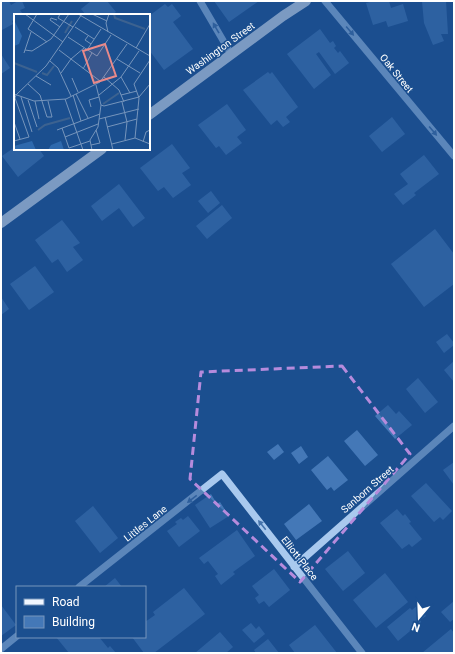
<svg xmlns="http://www.w3.org/2000/svg" width="455" height="654" font-family="Roboto,sans-serif">
  <style>
    .building { fill: #4478b7 }
    .lines { fill: none; stroke-linecap: round; stroke-linejoin: round }
    .minor { stroke: #a9c9ee; stroke-width: 7 }
    .major { stroke: #f0f6ff; stroke-width: 10 }
    .oneway { fill: #4674ac }
    .marked { fill: none; stroke: #b68bdc; stroke-width: 3; stroke-dasharray: 8 5; stroke-linejoin: round }
    .labels { text-anchor: middle; stroke-width: 3; stroke-linejoin: round; paint-order: stroke }
    .street-label { font-size: 10px; fill: #fff; stroke: #1b4f8f }
    .inset-river { fill: none; stroke: #3c6290; stroke-width: 2 }
    .inset-road { fill: none; stroke: #7695bc; stroke-width: 1 }
    .view { fill: #e88989; fill-opacity: 0.15; stroke: #e88989; stroke-width: 2 }
    .inset-edge { fill: none; stroke: #fff; stroke-width: 2 }
  </style>
  <rect width="100%" height="100%" fill="#1b4f8f"/>
  <path class="building" d="M1 1H9L11 5 18 1H22L25 8 20 10 22 13 19 15H15V19L12 21 13 24 2 30 1 28Z
    M91 1H107L116 12 111 15H86L81 9Z
    M214 1H259L229 22Z
    M374 1H389L391 8 403 4 408 21 388 27 386 21 373 25 366 3Z
    M422 1H446L448 34H441L444 41 433 45 424 23Z
    M165 4 168 7 172 4 181 16 173 22 193 49 164 70 149 50V16Z
    M320 29 330 43 333 41 336 46 334 48 338 53 340 51 349 63 335 74 319 52 316 54 331 75 314 89 287 54Z
    M1 54 10 68 1 74Z
    M268 72 270 74 272 72 298 107 286 117 290 122 283 127 277 120 271 125 243 90Z
    M227 104 246 130 237 137 242 143 226 155 219 146 216 148 198 125Z
    M392 117 405 134 382 152 369 136Z
    M172 144 190 168 182 173 191 185 173 198 164 187 158 191 140 168Z
    M15 147V149H39L44 156 18 177 2 156Z
    M424 155 439 174 414 193 416 195 403 205 394 194 408 184 400 174Z
    M119 184 145 218 133 227 119 208 102 221 91 206Z
    M211 191 220 203 208 213 198 201Z
    M222 205 232 218 207 239 196 226Z
    M62 220 80 243 73 247 83 260 67 272 58 259 52 263 35 240Z
    M435 229 454 254V284L424 307 391 264Z
    M35 266 54 292 29 310 10 284Z
    M1 297 9 309 1 315Z
    M447 334 454 343V345L444 353 436 342Z
    M454 361V382L444 370Z
    M418 378 438 402 425 413 406 389Z
    M388 405 396 414 399 411 412 425 395 439 375 416Z
    M357 430 378 455 365 466 344 441Z
    M278 444 284 452 274 460 267 452Z
    M301 446 308 457 299 464 291 453Z
    M328 456 348 480 334 491 331 487 327 490 311 470Z
    M454 462V485L443 470Z
    M426 483 452 511 443 520 440 517 434 522 411 496Z
    M211 494 217 504 220 502 229 516 210 528 195 505Z
    M309 504 322 521 296 540 284 524Z
    M93 506 118 538 100 553 75 521Z
    M397 509 403 516 405 514 411 522 409 523 422 539 412 547 409 544 402 549 380 523Z
    M188 516 200 531 179 547 167 531 177 524 175 522 181 518 183 520Z
    M237 530 255 556 233 572 235 574 221 585 215 576 218 574 208 561 204 564 199 558Z
    M348 551 365 573 343 591 325 569Z
    M274 569 290 590 269 607 264 601 259 604 255 598 259 595 252 586Z
    M385 573 408 602 376 628 353 600Z
    M115 578 122 587H104Z
    M184 588 205 614 154 653H144L132 637H145V622L155 615 153 612Z
    M454 601V619L450 622 441 612Z
    M1 605 16 625 1 636Z
    M418 605 426 616 420 620 421 622 398 641 387 627 410 608 412 610Z
    M251 623 256 629 259 626 265 634 254 643 242 630Z
    M315 625 337 653H295L289 645Z
    M451 629 454 633V653H422Z
    M220 632 233 647 226 653H195Z
    M56 637H99L108 648 110 646 116 653H69Z
    M268 639 279 653H256L254 650Z"/>
  <g class="lines">
    <path class="minor" d="M200 1 231 54
      M325 1 454 156
      M294 567 454 426
      M79 587 222 474 362 653
      M1 649 17 636"/>
    <path class="major" d="M149 115 283 16 306 1
      M1 223 102 149"/>
  </g>
  <defs><path id="oneway-solid" d="M-6-.8H1V-3.2L6.5 0L1 3.2V.8H-6Z"/></defs>
  <g class="oneway">
    <use href="#oneway-solid" transform="translate(216 28) rotate(-120)"/>
    <use href="#oneway-solid" transform="translate(350 31) rotate(50)"/>
    <use href="#oneway-solid" transform="translate(433 131) rotate(50)"/>
    <use href="#oneway-solid" transform="translate(192 499) rotate(142)"/>
    <use href="#oneway-solid" transform="translate(262 525) rotate(-128)"/>
  </g>
  <path d="M0 0H455V654H0ZM342 366 410 454 300 582 190 479 201 372Z" fill="#1b4f8f" fill-opacity=".55" fill-rule="evenodd"/>
  <path class="marked" d="M342 366 410 454 300 582 190 479 201 372Z"/>
  <g class="labels">
    <g class="street-label">
      <text transform="translate(220 48) rotate(-36)" y="4">Washington Street</text>
      <text transform="translate(397 73) rotate(51)" y="4">Oak Street</text>
      <text transform="translate(367 489) rotate(-41)" y="4">Sanborn Street</text>
      <text transform="translate(145 523) rotate(-38)" y="4">Littles Lane</text>
      <text transform="translate(300 558) rotate(52)" y="4">Elliott Place</text>
    </g>
  </g>
  <g transform="translate(14 14)">
    <rect width="136" height="136" fill="#1b4f8f"/>
    <path d="M0 6 8 22 5 30 0 32ZM18 127 22 136H0V132ZM47 127 50 136H34L37 131Z" fill="#2e69ad"/>
    <path class="inset-river" d="M100 0 101 4 131 15M51 19 58 7M0 49 23 58M28 59 33 61 40 52M89 90 105 79M24 116 31 111 56 104"/>
    <path class="inset-road" d="M11 0 49 28M23 0 14 15 33 28M46 0 44 4 59 13M64 0 136 42M78 0 93 7M43 6 37 4 36 6 46 13M61 13 80 25M94 18 92 9 95 0M74 22 71 26 77 30M54 23 83 42 97 21M122 34 136 10M11 36 18 37 37 25 55 0M45 36 86 67M73 36 87 15M10 39 17 18M103 45 126 59M36 47 44 54 57 82M69 55 78 39M47 59 57 45 70 34M22 62 37 71M90 63 105 76 110 88M107 63 116 79M58 64 64 78M14 70 26 81 33 103H38L34 87M82 71 87 91 90 92 125 83 136 70M0 80 20 87 52 85 86 68 113 30M62 80 74 104M2 81 32 52 68 0M59 81 67 107M85 81 107 63 125 37M107 81 123 77M7 83 18 118M51 85 69 136M14 86 23 113M21 87 25 105M108 88 113 108 111 126M77 93 75 86 85 83M91 103 99 136M85 105 125 95M0 108 6 125M93 113 123 105M48 114 55 134 76 127M43 116 86 100M51 123 84 110M121 124 125 84 120 70 136 46M121 124 136 130M0 127 15 123 1 84 2 81M129 128 132 118 136 116M98 130 121 124M77 131 86 129 82 116M78 136 76 126 84 113 87 91"/>
    <path class="view" d="M91 30 102 62 80 69 69 37Z"/>
    <rect width="136" height="136" class="inset-edge"/>
  </g>
  <rect width="455" height="654" fill="none" stroke="#ffffff" stroke-width="4"/>
  <rect x="16" y="586" width="130" height="52" fill="#1b4f8f" stroke="#7695bc"/>
  <rect x="24" y="599" width="20" height="6" fill="#f0f6ff" stroke="#7695bc"/>
  <text x="52" y="606" font-size="12" fill="#ffffff">Road</text>
  <rect x="24" y="616" width="20" height="12" fill="#4478b7" stroke="#7695bc"/>
  <text x="52" y="626" font-size="12" fill="#ffffff">Building</text>
  <g transform="translate(419 618) rotate(199)" stroke="#1b4f8f" stroke-width="3" paint-order="stroke">
  <path d="M0-3L7 15L0 10L-7 15Z" fill="#ffffff"/>
  <text y="-6" font-size="11" font-weight="bold" text-anchor="middle" fill="#ffffff">N</text>
  </g>
</svg>
